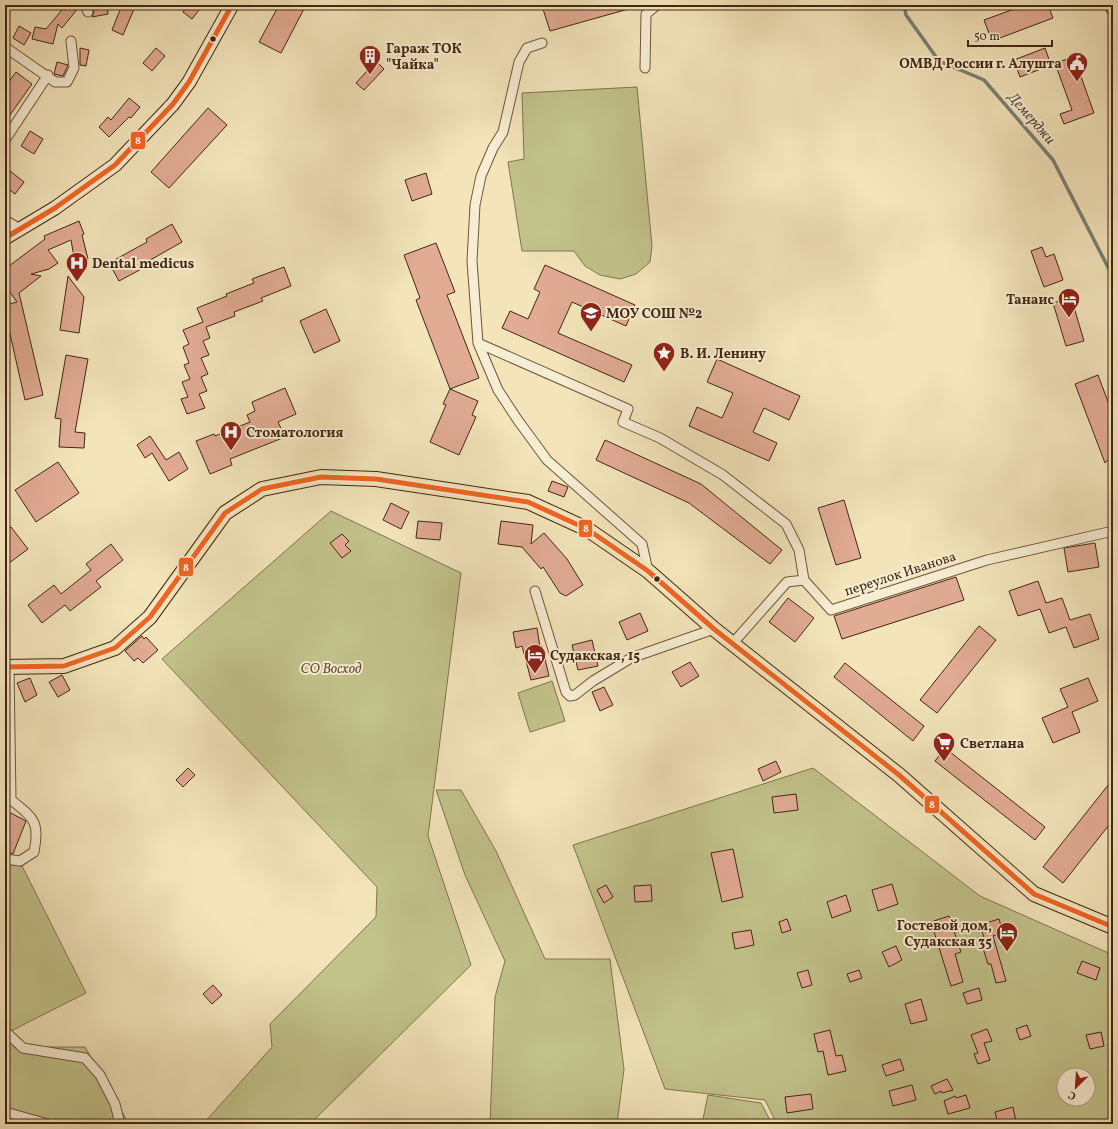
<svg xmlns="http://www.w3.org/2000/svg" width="1118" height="1129" font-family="Vollkorn,serif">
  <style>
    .green { fill: #c2c28b; stroke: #82744e; fill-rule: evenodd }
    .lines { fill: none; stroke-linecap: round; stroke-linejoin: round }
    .stream { stroke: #798076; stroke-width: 3.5 }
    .building { fill: #e1ab94; stroke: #422712 }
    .street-casing { stroke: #6e563c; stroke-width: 11 }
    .secondary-casing { stroke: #422712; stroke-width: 15 }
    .primary-casing { stroke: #422712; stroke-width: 16 }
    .street { stroke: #f7edd2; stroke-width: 9 }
    .secondary { stroke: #f7edd2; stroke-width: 13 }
    .primary { stroke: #f3e4ba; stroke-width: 14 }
    .bus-1-casing { stroke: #f7edd2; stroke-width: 8 }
    .bus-1 { stroke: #f26522; stroke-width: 5 }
    .bus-dot { fill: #422712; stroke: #f7edd2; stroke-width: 1.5 }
    .labels { text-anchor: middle; stroke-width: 4; stroke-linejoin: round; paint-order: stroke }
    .poi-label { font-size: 14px; font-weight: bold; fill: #422712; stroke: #f7edd2; text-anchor: start }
    .street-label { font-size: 14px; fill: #422712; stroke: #f7edd2 }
    .park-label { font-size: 14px; font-style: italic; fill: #624e30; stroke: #f7edd2 }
    .water-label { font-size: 15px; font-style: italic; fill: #594c3c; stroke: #f7edd2 }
    .line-badge { stroke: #f7edd2; stroke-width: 1.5 }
    .badge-label { font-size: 11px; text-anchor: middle; font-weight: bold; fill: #fff }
  </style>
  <rect width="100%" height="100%" fill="#f3e4ba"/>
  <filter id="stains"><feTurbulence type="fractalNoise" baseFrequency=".005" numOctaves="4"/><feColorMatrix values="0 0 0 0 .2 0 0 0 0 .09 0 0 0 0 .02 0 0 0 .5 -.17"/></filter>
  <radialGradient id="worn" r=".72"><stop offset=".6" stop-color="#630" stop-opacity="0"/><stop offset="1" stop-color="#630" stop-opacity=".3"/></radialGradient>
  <path class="green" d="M637 87 652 246 650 262 636 274 620 279 600 275 585 266 574 251H522L508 162 524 159 522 93Z
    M331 511 461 573 428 836 471 965 310 1124H203L272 1047 270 1024 376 917 377 887 162 659Z
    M552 681 565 721 530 732 518 693Z
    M813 768 980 896 1113 955V1124H777L765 1100 665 1089 573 845ZM1064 1075H1088V1099H1064Z
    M436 790H461L496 851 545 959H610L624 1069 617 1124H490L495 997 505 961 465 875Z
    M5 864 22 866 86 993 11 1031 26 1047H85L129 1124H5Z
    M708 1095 761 1103 772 1124H702Z"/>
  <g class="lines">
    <path class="stream" d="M904 5 906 15 939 61 984 80 1053 160 1113 277"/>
  </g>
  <path class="building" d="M66 5H79V7L62 28 58 24 53 44 32 39 35 27 46 29Z
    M92 5H107L108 14 92 17 94 12Z
    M122 5 134 9 123 35 112 30Z
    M188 5H203L192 19 183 12Z
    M279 5H306L281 53 259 42Z
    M559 5H632V8L550 31 543 9Z
    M1025 5H1048L1053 18 992 41 984 20Z
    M19 26 31 33 24 45 13 38Z
    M80 48 89 50 86 66 80 65Z
    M156 48 165 56 152 71 143 63Z
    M1045 48 1051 65 1020 77 1014 60Z
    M1074 57 1094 113 1064 124 1060 114 1072 110 1055 63Z
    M376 61 384 69 364 90 356 83Z
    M57 62 68 65 63 76 54 74Z
    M16 72 32 84 5 122V87Z
    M129 98 140 107 131 118 129 117 109 137 99 127 108 117 111 120Z
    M208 108 227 125 169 188 151 172Z
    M30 131 43 139 34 154 21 146Z
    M5 167 24 182 15 194 5 186Z
    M426 173 432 194 412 201 405 180Z
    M79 221 84 234 82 235 88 259 75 263 71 240 48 250 58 263 49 269 31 274 41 276 19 293 43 395 25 400 5 312V305L17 302 5 285V269L45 239 44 236Z
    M172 224 182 242 145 263 147 266 119 281 109 263 147 242 146 239Z
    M436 243 455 292 447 295 479 378 450 389 416 300 420 298 404 255Z
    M1042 247 1046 257 1054 254 1063 280 1044 287 1031 251Z
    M545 265 635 305 626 326 572 302 558 333 632 365 624 382 502 328 510 311 528 319 540 292 534 289Z
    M284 267 291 286 261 298 263 301 234 312 235 316 206 327 210 338 203 341 209 355 201 358 208 374 201 377 207 391 199 394 205 408 187 414 181 399 188 397 182 382 190 379 184 365 189 363 183 347 189 344 183 330 203 322 197 308 227 296 226 294 254 283 252 279Z
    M68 276 84 297 79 333 60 330Z
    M1071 297 1084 341 1066 346 1053 303Z
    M326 309 340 341 314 353 300 321Z
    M66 355 88 359 75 432 85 433 84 448 59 447 61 419 55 418Z
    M717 359 800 396 789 420 764 408 753 432 777 443 769 461 689 426 697 407 722 418 733 393 707 382Z
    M1098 375 1110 407 1113 406V455L1105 463 1075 384Z
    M285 388 296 414 278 422 285 437 230 459 232 465 210 474 196 441 214 434 215 436 250 422 247 415 255 411 252 402Z
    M450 389 478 401 472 415 476 417 459 455 430 442 446 405 443 404Z
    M150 436 166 460 179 452 188 469 169 481 152 453 145 458 137 445Z
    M605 440 701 484 782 550 770 564 689 503 596 460Z
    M58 462 79 493 36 522 15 490Z
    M552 481 568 487 564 497 548 491Z
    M844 500 861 558 836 565 818 508Z
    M391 503 409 512 401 529 383 520Z
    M418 521 442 523 440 540 416 538Z
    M501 521 533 525 531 544 544 533 567 559 583 585 566 596 560 593 543 567 541 569 522 547 498 544Z
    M11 527 28 549 5 566V531Z
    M342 534 349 541 345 545 351 551 342 558 330 543Z
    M1095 543 1099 567 1068 572 1064 548Z
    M111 544 123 560 96 581 101 587 70 611 65 605 42 623 28 605 54 585 61 594 91 570 86 564Z
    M956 577 964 600 842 639 834 616Z
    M1038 581 1046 603 1062 598 1070 620 1090 614 1099 639 1074 648 1066 627 1049 633 1040 609 1018 616 1009 591Z
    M788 598 814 618 795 642 769 622Z
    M640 613 648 631 627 640 619 622Z
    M979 626 996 640 937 713 920 700Z
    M537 628 540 647 542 646 549 676 531 680 522 646 516 648 513 632Z
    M142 636 144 639 146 637 158 650 143 663 138 658 134 661 125 651Z
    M592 640 598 666 578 670 572 645Z
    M690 662 699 676 681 687 672 672Z
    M845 663 924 726 913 741 834 677Z
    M62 675 70 690 58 697 49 682Z
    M30 678 37 695 25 702 17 683Z
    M1088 678 1098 701 1072 712 1080 732 1053 743 1042 718 1068 707 1060 689Z
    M604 687 613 705 600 711 592 692Z
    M945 748 1045 827 1035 840 935 761Z
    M776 761 781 772 763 781 758 769Z
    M188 768 195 775 183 787 176 780Z
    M1113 779V820L1063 883 1043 867Z
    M796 794 798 810 774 813 772 797Z
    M9 812 26 821 13 854 5 851V821Z
    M733 849 743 897 722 902 711 853Z
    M892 884 898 904 878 911 872 890Z
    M606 885 613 897 604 903 597 890Z
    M651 885 652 901 635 902 634 886Z
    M846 895 851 911 832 918 827 902Z
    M949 916 961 952 955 954 963 982 951 986 931 922Z
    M787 919 791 930 782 933 779 922Z
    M999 919 1003 933 993 936 1006 981 996 983 991 964H988L983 948 987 947 980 925Z
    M751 930 754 945 735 949 732 933Z
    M896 946 902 960 889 967 882 952Z
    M1082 961 1100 968 1096 980 1077 973Z
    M808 970 812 985 802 988 797 973Z
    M859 970 862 978 850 982 847 974Z
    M213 985 222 995 212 1004 203 994Z
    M979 988 982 1000 967 1004 963 993Z
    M921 999 927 1020 911 1024 905 1004Z
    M1027 1025 1031 1036 1020 1040 1016 1029Z
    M987 1029 992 1041 984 1043 990 1060 978 1064 974 1054 978 1053 971 1035Z
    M830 1030 836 1056 842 1055 846 1071 828 1075 823 1051 818 1052 814 1034Z
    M1101 1032 1104 1046 1090 1049 1086 1035Z
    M900 1059 904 1070 886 1076 882 1065Z
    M947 1079 953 1090 942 1093 941 1091 935 1094 931 1086Z
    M912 1085 916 1100 893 1106 889 1091Z
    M811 1094 813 1109 787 1113 785 1097Z
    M966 1095 970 1108 948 1114 944 1101 955 1096 956 1098Z
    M1013 1107 1016 1122 998 1124 995 1112Z"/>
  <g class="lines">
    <g class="street-casing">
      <path id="street" d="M85 5 88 12
        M542 43 527 48 519 62 503 132 493 148 481 176 475 205 472 261 478 343 498 390 517 419 547 460 642 544 648 571
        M5 47 55 82H67L74 68 71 41
        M645 68 646 14 657 5
        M5 140 48 75
        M5 220 20 229
        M478 343 628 409 623 422 660 438 723 475 786 524 799 550 804 580
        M535 591 566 692 570 696 575 695 593 681 631 658 714 629
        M733 643 787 582 804 580 831 610 987 560 1113 531
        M5 859 20 861 34 852C40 822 34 818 11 800L9 667
        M5 1031 23 1048 85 1058 100 1075 115 1104 120 1124
        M5 1112 48 1124"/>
    </g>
    <g class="secondary-casing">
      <path id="secondary" d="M1112 5 1113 9
        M5 238 55 208 115 165 173 104 189 82 232 5"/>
    </g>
    <g class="primary-casing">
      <path id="primary" d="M5 667 64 666 115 648 150 617 225 513 262 489 321 477 376 479 528 502 587 529 648 571 714 629 899 775 1034 894 1113 927"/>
    </g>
    <use href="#street" class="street"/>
    <use href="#secondary" class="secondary"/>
    <use href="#primary" class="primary"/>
    <g class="bus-1-casing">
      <path id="bus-1" d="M5 238 55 208 115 165 173 104 189 82 232 5
        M5 667 64 666 115 648 150 617 225 513 262 489 321 477 376 479 528 502 587 529 648 571 714 629 899 775 1034 894 1113 927"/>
    </g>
    <use href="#bus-1" class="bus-1"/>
  </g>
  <defs>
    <g id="building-pin" transform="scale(1.15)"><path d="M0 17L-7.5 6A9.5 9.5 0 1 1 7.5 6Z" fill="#8f2418" stroke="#f7edd2"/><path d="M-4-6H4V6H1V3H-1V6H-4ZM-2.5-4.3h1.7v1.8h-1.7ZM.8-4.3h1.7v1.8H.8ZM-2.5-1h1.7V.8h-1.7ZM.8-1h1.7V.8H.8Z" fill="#fff"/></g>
    <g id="civic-pin" transform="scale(1.15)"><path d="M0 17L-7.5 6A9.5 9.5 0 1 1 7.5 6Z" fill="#8f2418" stroke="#f7edd2"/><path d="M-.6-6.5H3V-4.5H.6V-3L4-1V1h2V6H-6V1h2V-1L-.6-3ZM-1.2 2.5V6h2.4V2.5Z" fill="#fff"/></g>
    <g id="hospital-pin" transform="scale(1.15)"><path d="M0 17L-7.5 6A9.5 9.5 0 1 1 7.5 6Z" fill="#8f2418" stroke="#f7edd2"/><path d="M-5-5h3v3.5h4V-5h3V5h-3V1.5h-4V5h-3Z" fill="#fff"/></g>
    <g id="hotel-pin" transform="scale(1.15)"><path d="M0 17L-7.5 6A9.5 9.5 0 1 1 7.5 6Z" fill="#8f2418" stroke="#f7edd2"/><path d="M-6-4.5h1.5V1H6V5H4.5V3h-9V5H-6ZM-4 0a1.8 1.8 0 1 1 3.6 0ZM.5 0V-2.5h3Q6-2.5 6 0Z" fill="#fff"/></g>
    <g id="school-pin" transform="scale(1.15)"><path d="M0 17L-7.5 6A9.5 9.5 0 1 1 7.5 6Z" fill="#8f2418" stroke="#f7edd2"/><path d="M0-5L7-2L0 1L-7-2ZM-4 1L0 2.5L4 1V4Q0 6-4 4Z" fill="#fff"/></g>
    <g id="sight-pin" transform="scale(1.15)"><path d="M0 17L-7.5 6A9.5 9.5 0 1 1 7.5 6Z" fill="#8f2418" stroke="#f7edd2"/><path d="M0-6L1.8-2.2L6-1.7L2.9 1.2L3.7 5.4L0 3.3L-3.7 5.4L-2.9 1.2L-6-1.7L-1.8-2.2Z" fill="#fff"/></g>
    <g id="supermarket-pin" transform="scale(1.15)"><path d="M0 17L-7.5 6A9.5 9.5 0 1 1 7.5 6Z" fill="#8f2418" stroke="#f7edd2"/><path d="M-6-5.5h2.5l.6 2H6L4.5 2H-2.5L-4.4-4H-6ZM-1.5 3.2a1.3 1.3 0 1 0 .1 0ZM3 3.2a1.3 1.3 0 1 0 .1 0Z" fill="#fff"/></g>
  </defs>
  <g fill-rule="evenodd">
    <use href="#building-pin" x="370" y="56"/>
    <use href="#civic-pin" x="1077" y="63"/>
    <use href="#hospital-pin" x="77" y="263"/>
    <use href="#hotel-pin" x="1069" y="299"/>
    <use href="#school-pin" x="591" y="313"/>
    <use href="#sight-pin" x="664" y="353"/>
    <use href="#hospital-pin" x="231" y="432"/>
    <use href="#hotel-pin" x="535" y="655"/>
    <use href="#supermarket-pin" x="944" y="743"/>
    <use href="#hotel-pin" x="1007" y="933"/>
  </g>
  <g class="bus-dot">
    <circle cx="213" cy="39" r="3.5"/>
    <circle cx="657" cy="579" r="3.5"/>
  </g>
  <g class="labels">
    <g class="poi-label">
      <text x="386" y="53">Гараж ТОК<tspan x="386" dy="16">"Чайка"</tspan></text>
      <text x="1062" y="68" text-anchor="end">ОМВД России г. Алушта</text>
      <text x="92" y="268">Dental medicus</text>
      <text x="1054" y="304" text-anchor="end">Танаис</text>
      <text x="606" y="318">МОУ СОШ №2</text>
      <text x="680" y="358">В. И. Ленину</text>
      <text x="246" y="437">Стоматология</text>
      <text x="550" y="660">Судакская, 15</text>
      <text x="960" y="748">Светлана</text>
      <text x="992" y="930" text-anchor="end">Гостевой дом,<tspan x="992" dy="16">Судакская 35</tspan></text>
    </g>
    <g class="street-label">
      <text transform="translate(900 573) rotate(-18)" y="5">переулок Иванова</text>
    </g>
    <g class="park-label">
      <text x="331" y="673">СО Восход</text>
    </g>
    <g class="water-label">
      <text transform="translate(1032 118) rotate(49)" y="5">Демерджи</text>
    </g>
  </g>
  <g class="line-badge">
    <rect x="130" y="131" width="16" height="19" rx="4" fill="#f26522"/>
    <rect x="578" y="519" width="15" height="19" rx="4" fill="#f26522"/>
    <rect x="178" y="557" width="16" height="20" rx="4" fill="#f26522"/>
    <rect x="924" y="795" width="16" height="19" rx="4" fill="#f26522"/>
  </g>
  <g class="badge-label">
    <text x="138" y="144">8</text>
    <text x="586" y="532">8</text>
    <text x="186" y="571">8</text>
    <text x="932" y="808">8</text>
  </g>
  <rect width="1118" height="1129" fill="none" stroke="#f3e4ba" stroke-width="20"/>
  <rect x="6" y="6" width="1106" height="1117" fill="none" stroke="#422712" stroke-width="2"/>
  <rect x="10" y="10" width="1098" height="1109" fill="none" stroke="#422712"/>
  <g transform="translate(1076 1087) rotate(205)"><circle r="19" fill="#f7edd2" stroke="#af9e85"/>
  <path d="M0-3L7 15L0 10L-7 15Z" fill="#8f2418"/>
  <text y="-6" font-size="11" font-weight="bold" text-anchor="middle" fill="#422712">С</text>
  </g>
  <path d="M968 40v6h84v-6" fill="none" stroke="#422712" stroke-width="2"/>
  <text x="974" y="40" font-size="12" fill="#422712" stroke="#f7edd2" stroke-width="3" paint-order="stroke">50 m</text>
  <rect width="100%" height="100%" filter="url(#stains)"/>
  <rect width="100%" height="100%" fill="url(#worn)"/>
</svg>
